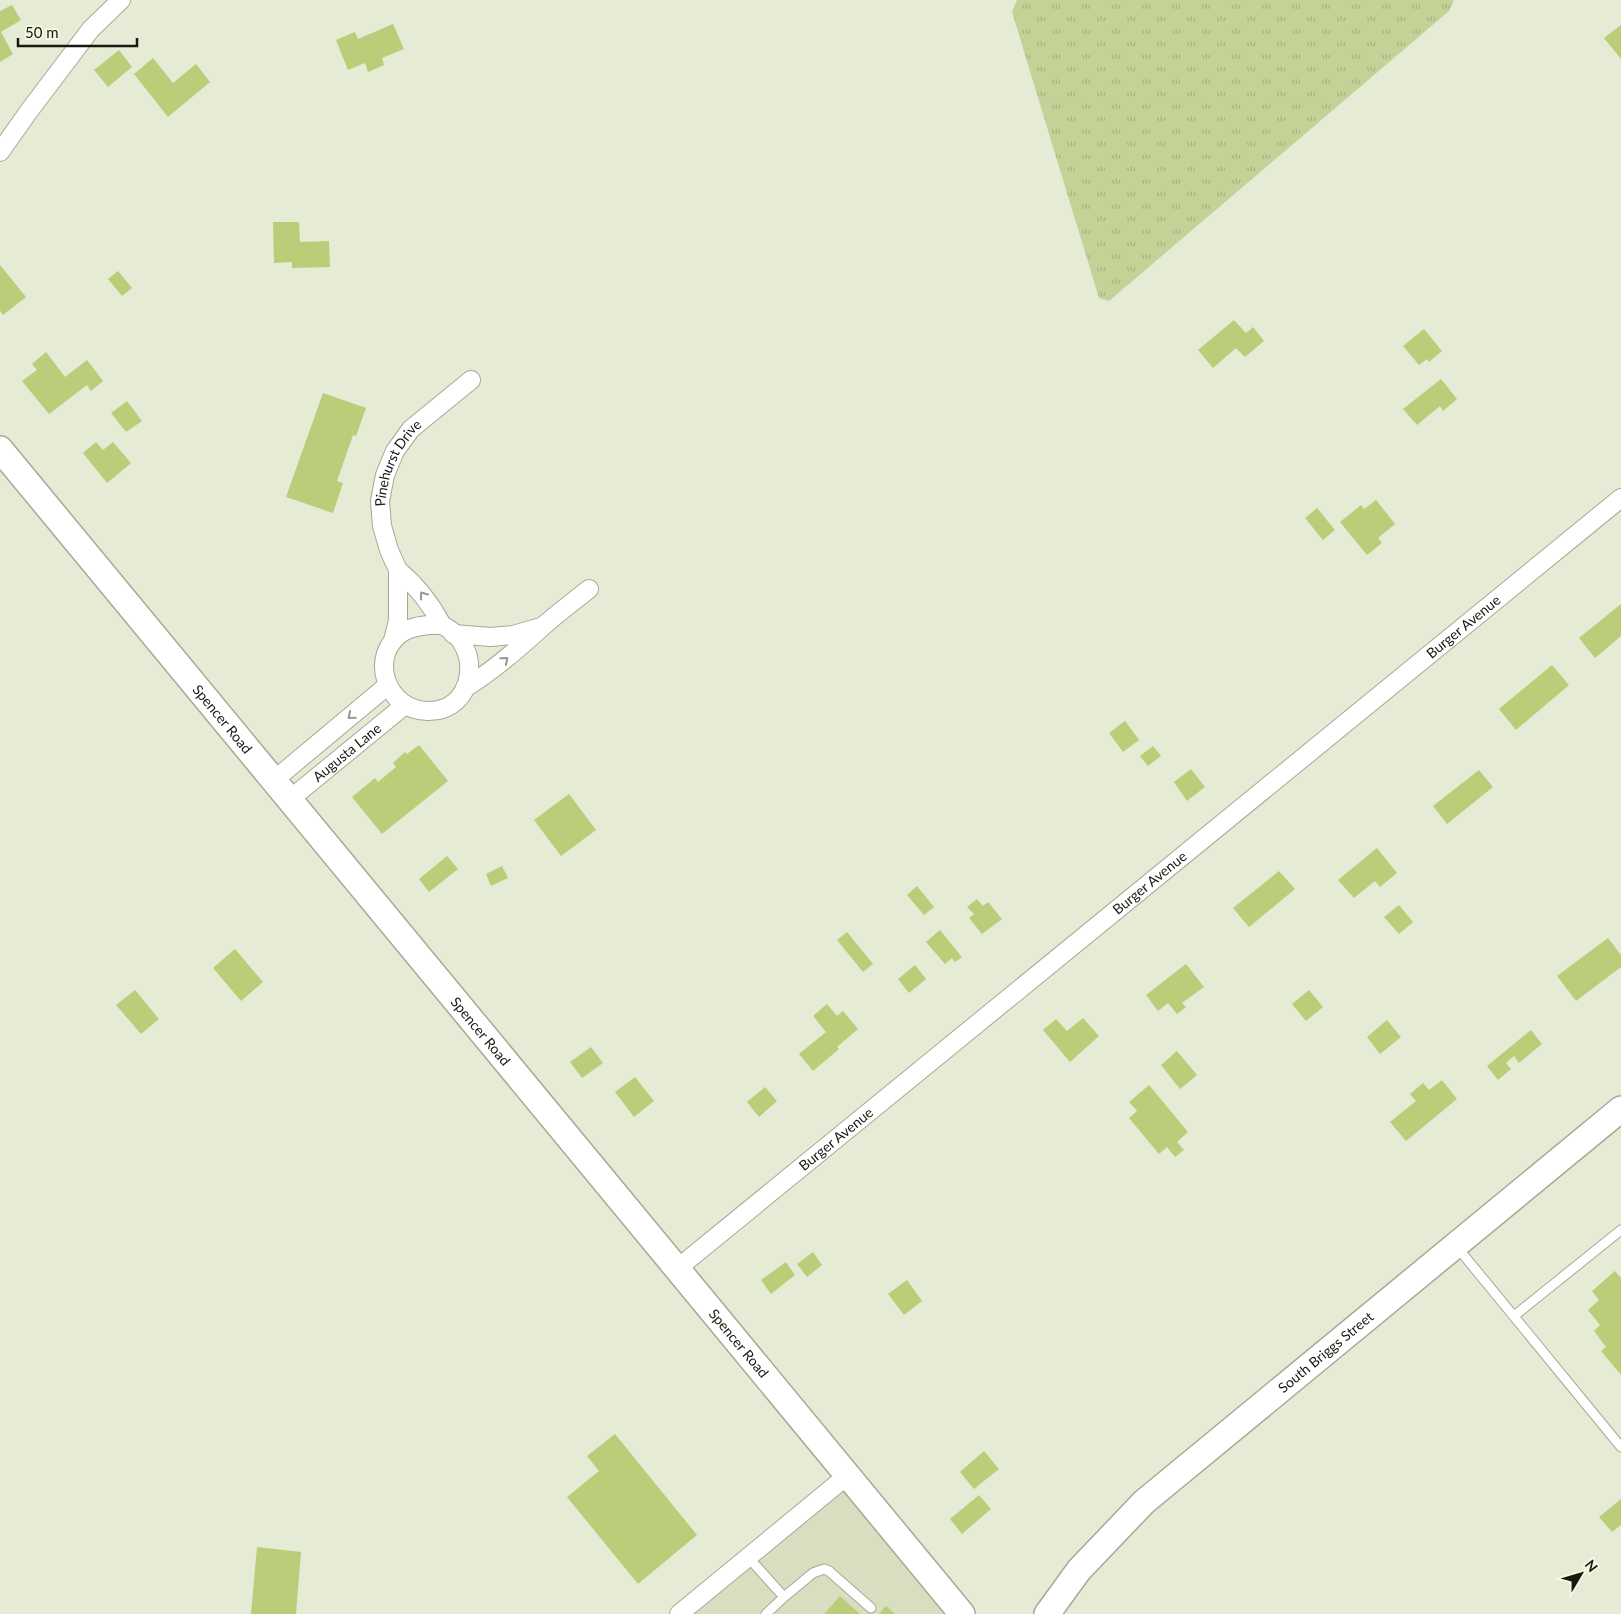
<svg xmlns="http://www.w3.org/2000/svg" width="1621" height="1614" font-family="Lato,sans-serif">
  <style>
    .built { fill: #d8dfc1 }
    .grass { fill: url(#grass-tufts) }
    .building { fill: #bbcd78 }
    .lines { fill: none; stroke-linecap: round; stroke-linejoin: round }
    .lane-casing { stroke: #a4aa94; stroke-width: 11 }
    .street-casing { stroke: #a4aa94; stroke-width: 20 }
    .secondary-casing { stroke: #a4aa94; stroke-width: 28 }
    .lane { stroke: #fff; stroke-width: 9 }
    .street { stroke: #fff; stroke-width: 18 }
    .secondary { stroke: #fff; stroke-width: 25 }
    .oneway { stroke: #979894 }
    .labels { text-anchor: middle; stroke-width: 4; stroke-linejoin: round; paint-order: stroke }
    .street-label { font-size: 14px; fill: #171911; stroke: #f2f8e1 }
  </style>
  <defs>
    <pattern id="grass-tufts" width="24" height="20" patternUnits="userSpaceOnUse" patternTransform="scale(1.25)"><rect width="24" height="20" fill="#c4d297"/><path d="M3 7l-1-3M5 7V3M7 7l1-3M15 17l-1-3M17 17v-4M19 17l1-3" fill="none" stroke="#a8b481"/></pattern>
  </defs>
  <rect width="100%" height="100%" fill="#e5ebd4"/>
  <path class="built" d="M848 1480 958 1614H686Z"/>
  <path class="grass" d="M1017 0H1454L1449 11 1109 301 1099 298 1012 12Z"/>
  <path class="building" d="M12 5 21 20 1 32 13 54 0 62V11Z
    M393 24 404 49 382 58 384 65 368 72 365 63 348 70 336 40 355 32 358 39Z
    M1621 25V59L1604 38Z
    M119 50 132 67 108 87 94 70Z
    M153 58 173 83 196 64 210 82 168 117 134 74Z
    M273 222H299L300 242 329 241 330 267 292 268V262L274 263Z
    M0 265 26 297 3 315 0 311Z
    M118 271 132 288 122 296 108 279Z
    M1234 320 1246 333 1253 327 1264 341 1245 357 1236 348 1213 368 1198 350Z
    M1424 329 1442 351 1429 362 1427 359 1419 365 1403 346Z
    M46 352 65 377 87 360 103 381 91 391 87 385 49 414 22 381 37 370 32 364Z
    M1441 379 1457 399 1443 411 1440 406 1417 425 1403 409Z
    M323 393 366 408 356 436 353 435 337 481 343 483 333 513 286 497Z
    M127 401 142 421 126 432 111 413Z
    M96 442 103 450 113 442 131 463 107 483 83 453Z
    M1376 500 1395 524 1378 538 1382 543 1367 555 1340 522 1361 505 1364 509Z
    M1317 508 1335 530 1323 540 1305 518Z
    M1621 604V636L1595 658 1579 638Z
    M1552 665 1569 685 1516 730 1499 709Z
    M1125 721 1139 740 1123 752 1109 733Z
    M419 745 448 781 382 834 352 797 375 778 378 782 396 767 393 763 405 752 407 754Z
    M1153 746 1161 756 1148 766 1140 756Z
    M1191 769 1205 787 1187 801 1174 782Z
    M1479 770 1493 787 1447 824 1433 806Z
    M569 794 596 830 561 856 534 820Z
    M1377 848 1397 873 1380 887 1375 881 1354 898 1338 880Z
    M447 856 458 869 429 892 419 879Z
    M502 866 508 878 491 886 486 874Z
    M1279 871 1295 889 1249 927 1233 908Z
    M917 886 934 907 924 915 907 895Z
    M977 899 983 906 988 902 1002 919 982 934 969 918 974 914 967 907Z
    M1399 905 1413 922 1399 934 1384 917Z
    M940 930 962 957 955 962 952 958 945 964 926 942Z
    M847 932 873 964 863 972 837 940Z
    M1608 938 1621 955V967L1576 1001 1557 976Z
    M235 949 263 982 241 1001 213 968Z
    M1186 964 1204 987 1182 1003 1186 1007 1177 1014 1168 1003 1158 1011 1146 995Z
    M915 965 926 979 909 993 898 979Z
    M135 990 159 1019 141 1034 116 1005Z
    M1309 990 1323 1007 1306 1021 1292 1004Z
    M827 1004 837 1016 843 1011 858 1029 837 1047 839 1049 813 1071 799 1054 826 1032 813 1016Z
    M1083 1018 1099 1036 1070 1062 1043 1030 1056 1019 1067 1031Z
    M1387 1020 1401 1037 1380 1054 1367 1037Z
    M1531 1030 1542 1044 1519 1063 1514 1056 1506 1063 1511 1069 1498 1080 1487 1066Z
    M591 1047 603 1063 582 1078 570 1062Z
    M1177 1051 1197 1075 1180 1089 1161 1065Z
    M635 1077 654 1101 634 1117 615 1092Z
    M1442 1080 1457 1099 1406 1141 1390 1122 1416 1101 1410 1094 1423 1083 1429 1090Z
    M1149 1085 1188 1132 1177 1142 1184 1150 1175 1157 1167 1147 1159 1154 1129 1118 1137 1111 1129 1102Z
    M765 1087 777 1101 759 1117 747 1102Z
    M813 1252 822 1265 807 1277 797 1264Z
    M786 1262 795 1275 771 1294 761 1280Z
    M1615 1271 1621 1278V1375L1601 1351 1606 1347 1594 1331 1600 1325 1588 1310 1599 1300 1592 1291Z
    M907 1280 922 1301 904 1315 888 1294Z
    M615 1434 697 1535 638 1584 567 1497 599 1471 587 1456Z
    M984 1451 999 1469 974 1489 960 1472Z
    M979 1495 991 1509 962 1534 950 1519Z
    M1621 1499V1525L1612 1532 1599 1517Z
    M257 1547 301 1552 296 1614H251Z
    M840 1596 860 1614H824Z
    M886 1606 895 1614H879Z"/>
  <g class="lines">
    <g class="lane-casing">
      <path id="lane" d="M1457 1247 1621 1447
        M1514 1316 1621 1230
        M748 1557 784 1597 813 1573 824 1569 829 1571 871 1608
        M766 1614 784 1597"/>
    </g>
    <g class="street-casing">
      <g id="street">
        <path d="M0 152 29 111 91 29 121 0"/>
        <path d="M398 570C417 586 431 604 442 625"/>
        <path d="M429 625C433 625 440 624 444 626 484 647 475 712 428 711 386 711 367 655 403 632 411 627 420 626 429 625Z"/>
        <path d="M453 634 491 637 513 635 541 627"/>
        <path id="s1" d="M393 641 398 620V570L389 550 382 526 380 501 385 475 395 451 411 429 471 380"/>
        <path d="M465 688C493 671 517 650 541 628 556 614 573 602 589 589"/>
        <path d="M273 781 388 685"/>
        <path id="s2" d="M289 800 405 705"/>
        <path id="s3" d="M678 1268 1621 498"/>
        <path d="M679 1614 848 1475"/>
      </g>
    </g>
    <g class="secondary-casing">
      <g id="secondary">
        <path id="s4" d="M0 449C319 838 642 1225 962 1614"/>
        <path id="s5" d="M1047 1614 1079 1570 1144 1502 1621 1109"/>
      </g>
    </g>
    <use href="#lane" class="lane"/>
    <use href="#street" class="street"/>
    <use href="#secondary" class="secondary"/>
  </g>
  <defs><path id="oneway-chevron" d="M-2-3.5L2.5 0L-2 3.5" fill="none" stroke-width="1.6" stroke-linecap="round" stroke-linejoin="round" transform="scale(1.25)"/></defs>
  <g class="oneway">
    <use href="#oneway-chevron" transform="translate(423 595) rotate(-126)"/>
    <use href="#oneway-chevron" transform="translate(505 660) rotate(-40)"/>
    <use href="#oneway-chevron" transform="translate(351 716) rotate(140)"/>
  </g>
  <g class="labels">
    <g class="street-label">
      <text dy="5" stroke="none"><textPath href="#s1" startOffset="186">Pinehurst Drive</textPath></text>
      <text dy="5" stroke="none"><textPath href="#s3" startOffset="1014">Burger Avenue</textPath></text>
      <text dy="5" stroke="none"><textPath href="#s4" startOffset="350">Spencer Road</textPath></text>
      <text dy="5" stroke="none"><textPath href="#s2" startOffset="75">Augusta Lane</textPath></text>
      <text dy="5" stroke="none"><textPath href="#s3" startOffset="609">Burger Avenue</textPath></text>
      <text dy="5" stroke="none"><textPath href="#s4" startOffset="755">Spencer Road</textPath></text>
      <text dy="5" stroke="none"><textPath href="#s3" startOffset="204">Burger Avenue</textPath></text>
      <text dy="5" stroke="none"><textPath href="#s4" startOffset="1160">Spencer Road</textPath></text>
      <text dy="5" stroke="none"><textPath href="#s5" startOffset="384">South Briggs Street</textPath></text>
    </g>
  </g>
  <g transform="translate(1581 1574) rotate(52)" stroke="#f2f8e1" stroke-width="4" paint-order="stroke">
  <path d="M0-4L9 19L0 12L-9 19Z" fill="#171911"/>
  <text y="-8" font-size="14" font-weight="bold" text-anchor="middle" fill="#171911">N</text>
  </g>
  <path d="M18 38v8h119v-8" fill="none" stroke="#171911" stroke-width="2.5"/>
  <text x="25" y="38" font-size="15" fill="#171911" stroke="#f2f8e1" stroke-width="4" paint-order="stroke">50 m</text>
</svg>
